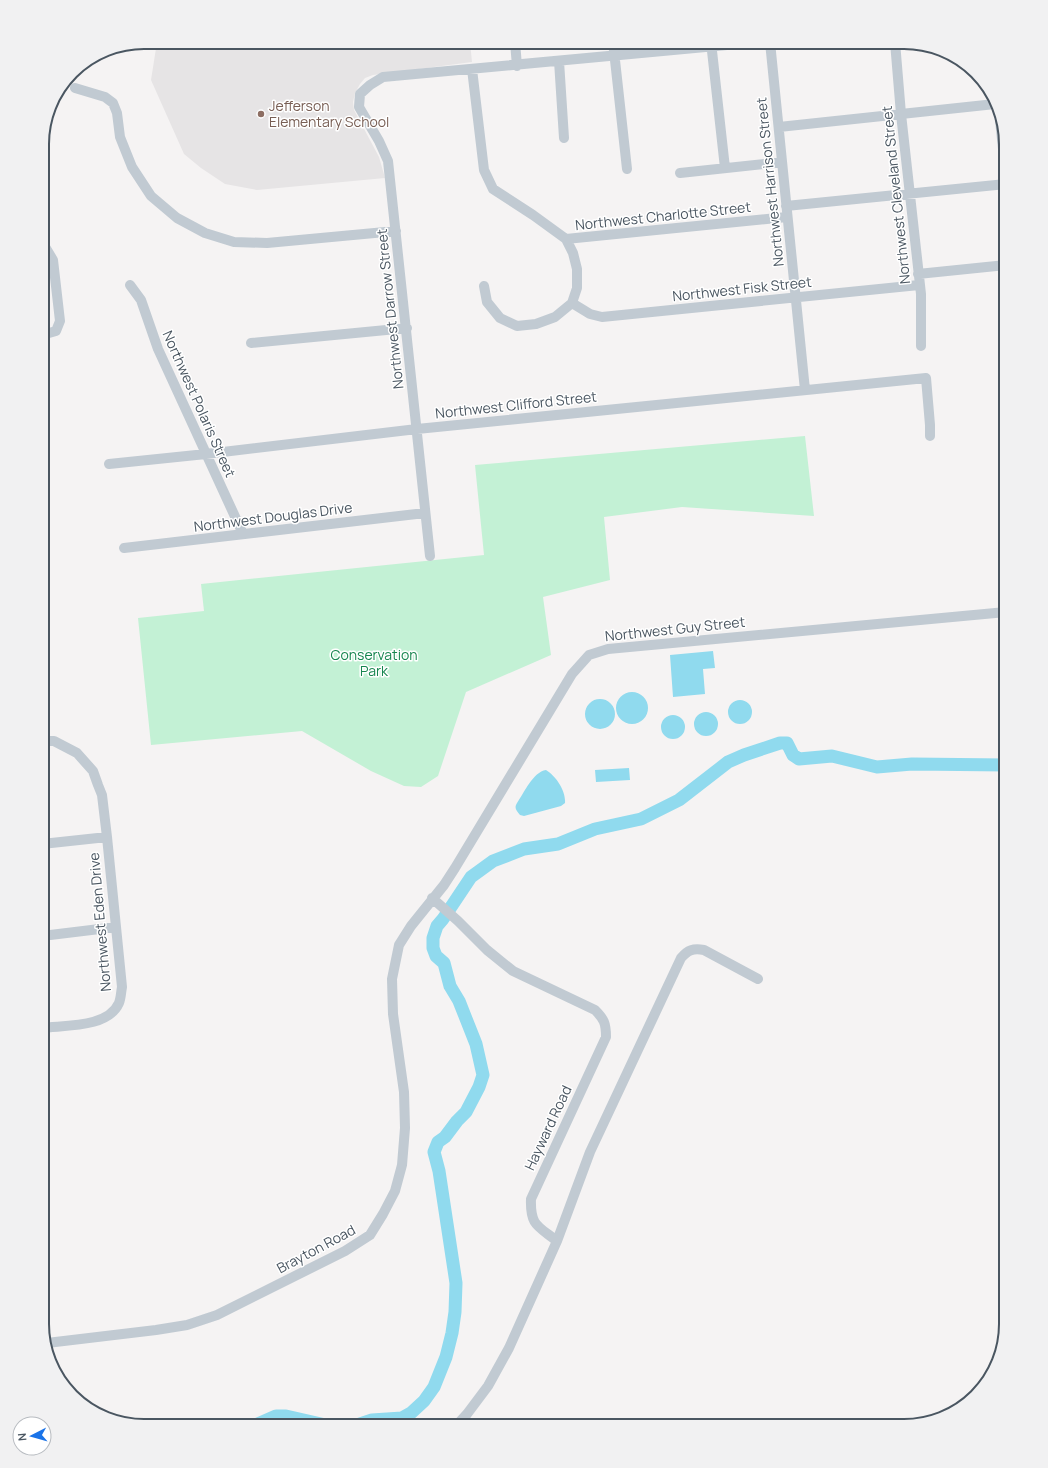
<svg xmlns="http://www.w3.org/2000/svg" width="1048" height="1468" font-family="Manrope,sans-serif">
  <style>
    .education { fill: #e6e4e5 }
    .green { fill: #c3f1d5 }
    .water { fill: #90daee }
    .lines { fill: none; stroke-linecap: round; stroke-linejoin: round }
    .river { stroke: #90daee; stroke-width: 13 }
    .minor { stroke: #c1cad2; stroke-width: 10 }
    .education-dot { fill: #8d6e63; stroke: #fff; stroke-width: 1.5 }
    .labels { text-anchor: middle; stroke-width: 3; stroke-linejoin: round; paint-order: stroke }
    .education-label { font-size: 14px; fill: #785e54; stroke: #fff; text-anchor: start }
    .street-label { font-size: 14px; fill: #4a5661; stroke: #fff }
    .park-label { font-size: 14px; fill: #17864f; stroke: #fff }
    .rim { fill: none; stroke: #4a5661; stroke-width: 2 }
  </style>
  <rect width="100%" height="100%" fill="#f5f3f3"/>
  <path class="education" d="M157 42H470L472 62 373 75 365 78 360 84 355 93 353 102 354 110 379 157 385 178 257 190 225 184 201 168 184 154 151 80Z"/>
  <path class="green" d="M805 436 814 516 682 507 604 517 610 580 543 597 551 655 466 692 438 776 421 787 404 786 371 771 302 731 151 745 138 618 204 611 201 584 484 555 475 465Z"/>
  <path class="water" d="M713 651 715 668 703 669 705 694 673 697 670 655Z
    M616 708a16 16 0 1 1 32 0a16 16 0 1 1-32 0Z
    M585 714a15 15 0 1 1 30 0a15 15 0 1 1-30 0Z
    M728 712a12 12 0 1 1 24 0a12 12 0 1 1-24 0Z
    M694 724a12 12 0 1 1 24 0a12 12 0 1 1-24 0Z
    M661 727a12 12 0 1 1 24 0a12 12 0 1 1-24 0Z
    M629 768 630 780 596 782 595 770Z
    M546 770C556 776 566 791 565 803L561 806 524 816 520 815C516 810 514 808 517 803 524 793 533 772 546 770Z"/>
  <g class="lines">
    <path class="river" d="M253 1426 276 1416H286L330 1426
      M354 1426 372 1420 402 1418 411 1413 424 1401 434 1387 446 1357 452 1333 455 1312 456 1283 439 1171 434 1152 438 1142 445 1137 457 1121 466 1112 479 1087 483 1075 476 1044 459 1001 450 986 444 963 436 956 433 948V938L437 926 443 919 471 877 493 861 524 849 558 844 595 829 641 819 679 800 728 762 744 755 780 743H787L793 755 799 759 832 756 877 767 912 764 1006 765"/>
    <path class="minor" d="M515 42 517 66
      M613 42 627 169
      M711 42 725 168
      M770 42 805 390
      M895 42 901 114 921 294V346
      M559 61 564 138
      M472 69 484 170 493 189 533 215 566 239 573 253 577 269V288L572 303 555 317 536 324 517 326 500 318 487 302 484 286
      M75 88 105 97 113 103 117 113 120 137 132 167 151 196 177 218 205 233 234 242 267 243 396 231
      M1000 120 1006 178
      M779 127 995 104
      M680 173 782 162
      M786 206 1006 184
      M566 239 787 217
      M918 274 1006 265
      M130 285 141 300 158 349 243 534
      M572 303 590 314 602 317 919 285
      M42 335 56 331 60 321 53 260 44 245
      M251 343 407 328
      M109 464 206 454 417 429 926 378 930 425V436
      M124 548 425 513
      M430 556 388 161 379 141 359 107 360 94 370 85 383 77 759 42
      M42 844 107 837
      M432 898 458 921 487 950 513 971 595 1010C604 1019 606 1023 606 1037L531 1199C530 1226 538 1226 557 1241
      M42 936 116 927
      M42 1028C65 1025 108 1028 119 1003 121 998 121 992 122 987L107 837 102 795 98 785 93 771 77 753 54 741H42
      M47 1343 156 1330 187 1325 217 1315 345 1251 370 1235 383 1214 395 1191 402 1165 405 1128 404 1092 393 1014 392 979 399 945 411 926 444 885 455 868 572 674 589 655 608 649 1006 612
      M456 1426 467 1414 488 1386 509 1348 557 1241 590 1152 681 958C688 950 693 948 704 950L758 979"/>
  </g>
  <circle class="education-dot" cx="261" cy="114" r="4"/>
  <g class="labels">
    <g class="education-label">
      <text x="269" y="111">Jefferson<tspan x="269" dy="16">Elementary School</tspan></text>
    </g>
    <g class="street-label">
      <text transform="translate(770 182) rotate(-96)" y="5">Northwest Harrison Street</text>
      <text transform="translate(896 195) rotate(-96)" y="5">Northwest Cleveland Street</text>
      <text transform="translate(663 216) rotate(-6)" y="5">Northwest Charlotte Street</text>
      <text transform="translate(742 289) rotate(-6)" y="5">Northwest Fisk Street</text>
      <text transform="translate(390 309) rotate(-96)" y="5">Northwest Darrow Street</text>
      <text transform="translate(199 404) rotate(66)" y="5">Northwest Polaris Street</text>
      <text transform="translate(516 405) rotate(-6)" y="5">Northwest Clifford Street</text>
      <text transform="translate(273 517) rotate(-7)" y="5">Northwest Douglas Drive</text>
      <text transform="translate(675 629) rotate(-6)" y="5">Northwest Guy Street</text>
      <text transform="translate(100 922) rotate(-95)" y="5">Northwest Eden Drive</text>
      <text transform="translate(548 1128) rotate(-65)" y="5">Hayward Road</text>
      <text transform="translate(316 1249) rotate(-28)" y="5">Brayton Road</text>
    </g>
    <g class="park-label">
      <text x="374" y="660">Conservation<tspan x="374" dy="16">Park</tspan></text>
    </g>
  </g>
  <path d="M0 0H1048V1468H0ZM144 49H904A95 95 0 0 1 999 144V1324A95 95 0 0 1 904 1419H144A95 95 0 0 1 49 1324V144A95 95 0 0 1 144 49Z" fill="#f1f1f2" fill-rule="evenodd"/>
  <path class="rim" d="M144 49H904A95 95 0 0 1 999 144V1324A95 95 0 0 1 904 1419H144A95 95 0 0 1 49 1324V144A95 95 0 0 1 144 49Z"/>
  <g transform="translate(32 1436) rotate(264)"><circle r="19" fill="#ffffff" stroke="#b7bbc0"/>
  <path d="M0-3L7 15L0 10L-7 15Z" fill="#1a73e8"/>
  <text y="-6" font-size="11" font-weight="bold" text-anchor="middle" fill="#4a5661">N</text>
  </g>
</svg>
